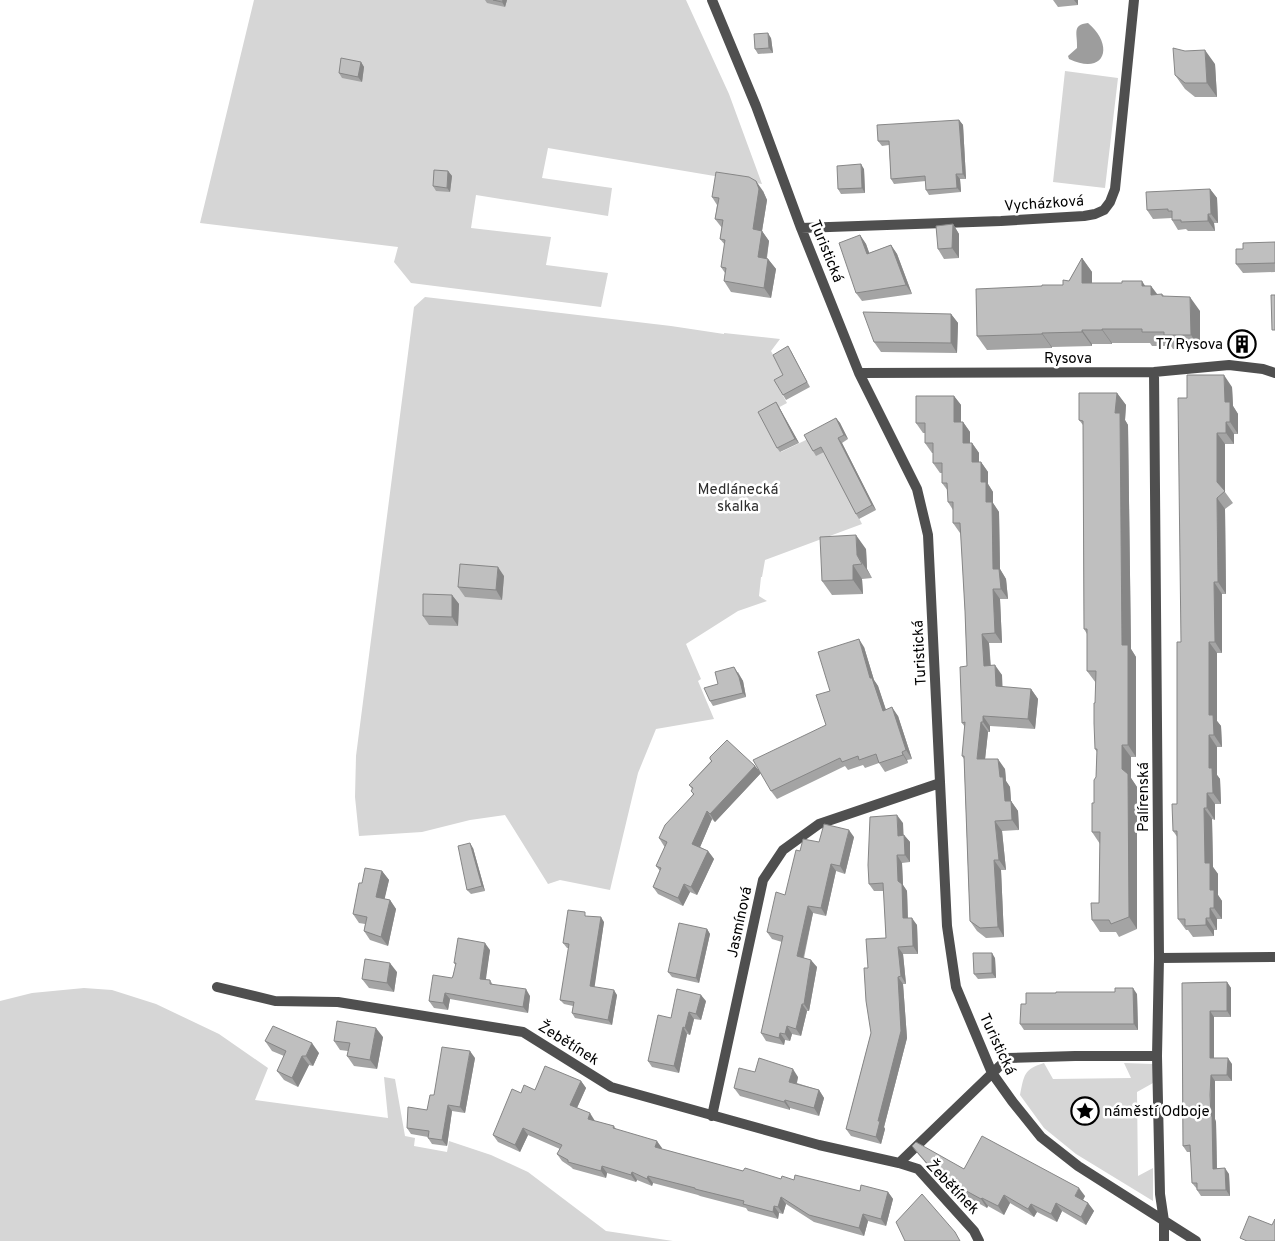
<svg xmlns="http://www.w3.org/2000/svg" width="1275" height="1241" font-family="Overpass,sans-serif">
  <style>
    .green { fill: #d6d6d6 }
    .water { fill: #9d9d9d }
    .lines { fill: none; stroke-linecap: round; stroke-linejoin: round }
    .minor { stroke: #4f4f4f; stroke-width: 10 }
    .wall { fill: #a4a4a4 }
    .shaded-wall { fill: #868686 }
    .building { fill: #bfbfbf; stroke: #868686 }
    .labels { text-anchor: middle; stroke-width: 5; stroke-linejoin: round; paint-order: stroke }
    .street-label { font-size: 15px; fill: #000; stroke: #fff }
    .poi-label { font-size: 15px; fill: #000; stroke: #fff; text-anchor: end }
    .park-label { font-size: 15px; fill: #2d2d2d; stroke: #fff }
  </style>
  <rect width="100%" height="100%" fill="#fff"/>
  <path class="green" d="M254 0H686L729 94 762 184 548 148 542 178 612 188 608 216 476 195 471 228 551 237 546 265 608 273 601 307 411 283 394 262 398 247 200 223Z
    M1065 71 1118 78 1105 188 1053 182Z
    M425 297 671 326 724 334V333L780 339 771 351 787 380 777 385 787 403 763 416 781 452 808 439 816 455 830 448 829 458 862 524 765 560 762 577H761L759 596 767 601 738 611 686 644 701 679 698 681 714 719 656 729 638 773 610 890 560 880 548 884 505 815 470 820 422 832 359 836 355 797 356 756 414 307Z
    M84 988 112 990 156 1004 219 1034 268 1068 255 1100 388 1118 384 1077 395 1079 405 1136 415 1138 414 1146 447 1152 449 1141 491 1155 528 1172 606 1231 673 1241H0V1001L32 993Z
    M1044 1063 1053 1079 1131 1078 1124 1063 1153 1064V1083L1137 1092 1138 1176 1153 1168V1201L1076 1154 1044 1128 1020 1095C1024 1075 1024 1069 1044 1063Z"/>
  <path class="water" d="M1088 23C1115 46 1105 76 1069 59L1068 56 1077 48C1078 34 1071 25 1088 23Z"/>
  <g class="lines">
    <path class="minor" d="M712 0 756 106 801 228 859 373 917 489 928 535 947 926 956 987 992 1073 1012 1101 1041 1137 1078 1166 1196 1241
      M801 228 1001 221 1084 216 1095 214 1104 210 1110 202 1115 189 1134 0
      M1154 372 1159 958 1157 1056 1160 1194 1164 1221V1241
      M859 373 1154 372 1229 365 1263 369 1275 373
      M1159 958 1275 957
      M217 987 275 1001 338 1002 523 1032 611 1087 819 1145 899 1163
      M712 1116 763 880 783 850 819 824 940 783
      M979 1241 974 1231 918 1169 899 1163 1008 1058 1075 1056H1157"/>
  </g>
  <path class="wall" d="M485 0H507L505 7 487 3Z
    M1053 0H1078V5L1058 7Z
    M771 38 773 53 758 54 755 49Z
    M361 62 364 67 362 82 342 78 339 73Z
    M1215 64 1217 97H1195L1185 89 1175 75Z
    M959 120 963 125 966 179H960L961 192 929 195 926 190V181L894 184 891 179 889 145 882 146 878 141Z
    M864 169 865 193 841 194 838 189Z
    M448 171 452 176 450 192 436 191 433 186Z
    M1210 189 1217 198 1218 223H1214L1215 231H1188L1186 229 1178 230 1172 220V218L1153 219 1147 210Z
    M763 191 767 200 762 231 769 241 767 258 768 259 776 269 771 298 731 292 724 281 725 273 721 267 725 245 720 239 722 228 715 219 717 205 712 197Z
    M953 224 959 234V258L944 259 938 249Z
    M860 235 866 244 869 253 891 245 897 254 912 294 862 301 856 293Z
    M1275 242V272L1243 273 1236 264 1243 249Z
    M1082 258 1092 272V283L1151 286 1158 295 1162 294 1164 296 1200 311V349H1173L1171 346H1152L1150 343H1112V344H1092V346L1052 347V348L987 350 977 336 1069 281Z
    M951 314 958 323 957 353 881 352 874 342Z
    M791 351 810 387 786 400 783 395V375Z
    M1232 387 1233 406 1238 414V434H1234V444H1225V492L1233 503 1225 509 1226 594H1222V653H1217V721L1221 726 1222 747H1217V775L1220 779 1221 804H1215V820L1212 819 1213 867 1218 874V895L1222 901V919H1217V930H1214V936L1193 937 1188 930H1186L1178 919V838L1173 831 1177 804 1187 398Z
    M1117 393 1126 405 1125 420 1128 425 1131 649 1136 657V757H1131V778L1137 787V929L1119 937 1116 932H1100L1092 920 1099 903 1100 844 1092 832 1096 777 1097 752 1095 749 1096 683 1087 671V634L1084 629 1083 425 1079 420Z
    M954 396 961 405V422H963L970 432V443H972L979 453V462H981L988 472V484L993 492V503L999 512 1000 569 1006 579 1008 599H1000L1002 643H989L991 666 1002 675V687L1031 689 1038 699 1035 729 990 726V732H988L985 759 1005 769 1006 781 1010 787 1011 801 1018 811 1019 830 1002 831 1006 870H1001L1004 937 986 938 977 931 970 921 964 759 962 756 965 727 962 723 967 666 965 611 961 533H960L953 523V510L948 502V491L942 483V473H940L933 463V453H932L925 443V433H923L916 423Z
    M776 402 779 407 799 443 780 452 777 448Z
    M836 418 840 423 848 439 842 443 876 510 859 519 856 514 824 452 816 456 813 451Z
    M866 549 867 569 872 578 862 579 863 594 832 595 822 581Z
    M504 576 502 600 465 597 458 587Z
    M452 595 459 604 458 626 429 625 423 616Z
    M864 647 874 680 878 686 886 710 898 716 912 759 907 760 908 763 885 772 879 763 865 768 863 765 848 770 845 766 777 799 771 791 826 725 830 691Z
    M738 672 743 681 746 697 713 706 710 701 718 684Z
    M710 759 755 766 761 773 715 822 712 819 700 847 708 851 714 859 697 895 690 892 683 906 658 894 653 887 660 871 656 866 665 847 664 846 659 838 693 794 691 791 692 789 689 785 711 761Z
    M903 823V835H904L910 842V862L902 863 903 885 907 891 908 918 917 925 918 954H903L906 984H903L907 1038 884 1127 885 1129 881 1144 851 1136 846 1129 871 1033 868 968 886 938 884 891H874L869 884Z
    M854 837 845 874 836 871 826 916 813 913 804 958 817 967 809 1011H807L801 1036 792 1034 790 1041 785 1040 784 1045 766 1041 761 1033 782 942 772 939 767 932 785 895 800 851 819 842Z
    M473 848 485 891 471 894 467 890Z
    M382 871 389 880 384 899 390 900 396 909 388 946 370 940 364 931 365 924 359 923 353 914 362 883Z
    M588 916 604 922 594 987 617 995 612 1025 575 1018 572 1013 573 1006 564 1004 560 1000 569 948H567L563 943Z
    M707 929 710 934 699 983 672 977 668 972Z
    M490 950 485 980H490L493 985 530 996 528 1013 450 999 448 1010 434 1008 429 1001 452 978 456 965 454 963Z
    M995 958 996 978 978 979 974 974Z
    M397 972 394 992 369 988 362 979Z
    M1227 982 1231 988V1017H1214V1058L1232 1064V1081H1215L1214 1100 1215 1119 1216 1122 1217 1168 1229 1174 1230 1196H1201L1197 1190V1189L1192 1183 1191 1152H1187L1183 1146 1182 983Z
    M1056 993 1137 994 1138 1030H1024L1020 1024 1026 1004Z
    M706 1001 701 1020 694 1019 690 1035 687 1034 679 1073 652 1067 648 1061 671 1018Z
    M383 1037 377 1069 354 1066 347 1056 348 1051 340 1050 334 1041Z
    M265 1041 319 1053 313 1066 309 1065 298 1087 284 1080 277 1071 284 1056 272 1051Z
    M475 1058 465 1113 452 1111 447 1146 432 1144 428 1138V1137L411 1134 407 1128 427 1110 434 1095Z
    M755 1072 798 1077 797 1083 819 1090 824 1098 819 1116 790 1108V1110L740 1096 734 1088Z
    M581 1081 586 1088 577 1108 595 1121 614 1126 616 1129 662 1148 661 1149 743 1171 781 1179 794 1180 860 1191 888 1192 893 1199 886 1226 868 1221 864 1236 814 1222 786 1204 783 1214 779 1213 778 1219 748 1211 746 1208 700 1196 698 1195 653 1183 652 1186 637 1180 636 1182 607 1173 606 1178 573 1169 571 1167 562 1161 557 1154 560 1149 528 1135 520 1152 498 1142 493 1135 521 1093Z
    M912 1146 964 1169 1085 1196 1083 1200 1088 1203 1094 1211 1086 1225 1062 1211 1057 1222 1037 1212 1034 1217 1010 1203 1004 1215 988 1206 987 1208 943 1183 918 1154Z"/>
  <path class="shaded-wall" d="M503 0H507L505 7 502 2Z
    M1074 0H1078V5Z
    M768 33 771 38 773 53 769 48Z
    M1205 50 1215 64 1217 97 1207 83Z
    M361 62 364 67 362 82 358 77Z
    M959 120 963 125 966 179 963 174Z
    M861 164 864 169 865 193 862 188Z
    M448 171 452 176 450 192 447 188Z
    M956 174 960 179 961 192 957 188Z
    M756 181 763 191 767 200 762 231 769 241 765 268 758 257 753 229Z
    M1210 189 1217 198 1218 223 1211 214Z
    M1208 214 1214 223 1215 231 1208 221Z
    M953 224 959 234V258L952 248Z
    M860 235 866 244 873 263 867 254Z
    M891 245 897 254 912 294 906 285Z
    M1082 258 1092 272V297L1082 283Z
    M768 259 776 269 771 298 764 288Z
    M1142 281 1151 295V286L1161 300V309L1142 286Z
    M1190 297 1200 311V349L1191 335Z
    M951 314 958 323 957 353 951 343Z
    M1102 329 1112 343V344L1102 330Z
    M1082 330 1092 344V346L1082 332Z
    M1042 333 1052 347V348L1042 334Z
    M1224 375 1232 387 1233 406 1238 414V434L1230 422 1225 402Z
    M1117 393 1126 405 1125 420 1128 425 1131 649 1136 657V757L1128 745 1122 645 1115 413Z
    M954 396 961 405V432L954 422Z
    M776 402 779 407 799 443 795 439Z
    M836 418 840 423 848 439 844 435Z
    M963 422 970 432V453L963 443Z
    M1226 422 1234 434V444L1226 433Z
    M1217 433 1225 444V492L1217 482Z
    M838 438 842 443 876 510 872 505Z
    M972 443 979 453V472L972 462Z
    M981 462 988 472V484L993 492V503L999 512 1000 569 1006 579 1008 599 1001 589 993 569 986 502 981 482Z
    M1217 498 1225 509 1226 594 1218 582Z
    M856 535 866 549 867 569 872 578 857 555Z
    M853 565 862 579 863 594 853 580Z
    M498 567 504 576 502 600 496 590Z
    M1214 582 1222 594V653L1215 642Z
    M993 589 1000 599 1002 643 995 633Z
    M452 595 459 604 458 626 452 617Z
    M982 634 989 643 991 676 984 666Z
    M859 639 864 647 874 680 878 686 889 719 883 711 870 678Z
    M1209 642 1217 653V721L1221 726 1222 747 1214 735 1209 715Z
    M995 665 1002 675 1003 696 996 686Z
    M734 667 743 681 746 697 743 693Z
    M1031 689 1038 699 1035 729 1028 719Z
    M892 707 898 716 912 759 906 750Z
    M983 716 990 726V732L983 722Z
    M981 722 988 732 984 769 977 759Z
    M1209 735 1217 747V775L1220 779 1221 804 1213 793 1209 768Z
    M1122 745 1131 757V778L1137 787V929L1129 917 1122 769Z
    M902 752 907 760 908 763 903 755Z
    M998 759 1005 769 1006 781 1010 787 1011 801 1018 811 1019 830 1012 820 1005 801 1000 777Z
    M755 766 761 773 715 822 710 814Z
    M1207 793 1215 804V820L1207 808Z
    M1204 808 1212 819 1213 867 1218 874V895L1222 901V919L1214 908 1205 863Z
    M707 811 712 819 698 852 692 844Z
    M897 815 903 823 904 843 898 836Z
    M995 821 1002 831 1006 870 999 860Z
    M849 830 854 837 845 874 840 866Z
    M904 835 910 842V862L905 855Z
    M470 843 473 848 485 891 482 886Z
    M708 851 714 859 697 895 691 887Z
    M897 855 902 863 903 885 907 891 908 926 903 918 898 881Z
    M994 860 1001 870 1004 937 998 927Z
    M831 864 836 871 826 916 821 908Z
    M382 871 389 880 383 906 376 897Z
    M684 884 690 892 683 906 678 898Z
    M390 900 396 909 388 946 381 937Z
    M808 906 813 913 802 963 797 956Z
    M1210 908 1217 919V930L1210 918Z
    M601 917 604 922 594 991 590 986Z
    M912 918 917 925 918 954 913 946Z
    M1206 918 1214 930V936L1206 925Z
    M707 929 710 934 699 983 696 978Z
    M485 943 490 950 485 986 480 979Z
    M898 947 903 954 906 984 901 976Z
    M992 953 995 958 996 978 992 973Z
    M811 960 817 967 809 1011 804 1004Z
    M390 963 397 972 394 992 387 983Z
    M898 977 903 984 907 1038 884 1127 885 1129 881 1144 876 1137Z
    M1227 982 1231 988V1017L1227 1011Z
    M1133 988 1137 994 1138 1030 1134 1024Z
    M526 989 530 996 528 1013 523 1007Z
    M614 990 617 995 612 1025 608 1020Z
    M445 993 450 999 448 1010 443 1003Z
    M701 995 706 1001 701 1020 696 1014Z
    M802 1004 807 1011 801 1036 796 1029Z
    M1210 1011 1214 1017V1064L1210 1058Z
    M689 1012 694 1019 690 1035 685 1028Z
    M787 1026 792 1034 790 1041 785 1034Z
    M683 1027 687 1034 679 1073 674 1066Z
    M376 1028 383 1037 377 1069 370 1060Z
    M780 1033 785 1040 784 1045 779 1038Z
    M312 1043 319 1053 313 1066 306 1056Z
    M470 1051 475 1058 465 1113 460 1107Z
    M302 1056 309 1065 298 1087 292 1078Z
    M1228 1058 1232 1064V1081L1227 1075Z
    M793 1069 798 1077 795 1090 789 1082Z
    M1211 1075 1215 1081V1119L1216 1122 1217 1175 1213 1169 1211 1116Z
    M581 1081 586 1088 575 1112 570 1105Z
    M819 1090 824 1098 819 1116 814 1108Z
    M785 1100 790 1108V1110L784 1102Z
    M448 1105 452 1111 447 1146 442 1140Z
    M590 1113 595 1121 588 1119Z
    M523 1128 528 1135 520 1152 515 1145Z
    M657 1141 662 1148 660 1154 655 1147Z
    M602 1166 607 1173 606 1178 601 1171Z
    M1225 1168 1229 1174 1230 1196 1226 1190Z
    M632 1172 637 1180 636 1182 631 1175Z
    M648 1176 653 1183 652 1186 647 1179Z
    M1079 1188 1085 1196 1081 1204 1075 1196Z
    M888 1192 893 1199 886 1226 881 1219Z
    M1004 1195 1010 1203 1004 1215 998 1206Z
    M781 1197 786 1204 783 1214 778 1207Z
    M982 1198 988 1206 987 1208 981 1199Z
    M1056 1203 1062 1211 1057 1222 1051 1214Z
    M1088 1203 1094 1211 1086 1225 1081 1217Z
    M1031 1204 1037 1212 1034 1217 1028 1209Z
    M774 1206 779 1213 778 1219 773 1212Z
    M863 1214 868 1221 864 1236 859 1228Z"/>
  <path class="building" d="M493 0H503L502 2Z
    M768 33 769 48 755 49 754 34Z
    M1173 48 1185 51 1205 50 1207 83H1185L1175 75Z
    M341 58 361 62 358 77 339 73Z
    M959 120 963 174H956L957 188 926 190 925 176 891 179 889 141H878L877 125Z
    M861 164 862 188 838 189 837 166Z
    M434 170 448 171 447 188 433 186Z
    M716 172 749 177 756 181 759 189 753 229 762 231 758 257 768 259 764 288 724 281 726 268 721 267 725 240 720 239 723 220 715 219 719 198 712 197Z
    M1210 189 1211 214H1208V221L1181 222V220H1172V211H1168V209L1147 210 1146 192Z
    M953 224 952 248 938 249 936 226Z
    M860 235 867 254 891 245 906 285 856 293 839 243Z
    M1275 242V263L1236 264V249H1243V243Z
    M1082 258V283H1122V281H1142V286H1151V295L1162 294V296L1190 297 1191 335H1164V332H1142V329H1102V330H1082V332L1042 333V334L977 336 976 289 1042 286V285H1063V280L1069 281Z
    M1271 295H1275V330H1272Z
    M863 312 951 314V343L874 342Z
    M788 346 807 382 783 395 774 380 783 375 773 355Z
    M1187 375H1224L1225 402H1230V422H1226V433H1217V482L1225 491 1217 498 1218 582H1214L1215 642H1209V715H1213L1214 735H1209V768H1212L1213 793H1207V808H1204L1205 863H1210V890H1214V908H1210V918H1206V925L1185 926V919H1178L1177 831H1173L1172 804H1177V642H1181L1178 398H1187Z
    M1079 393H1117L1115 413H1120L1122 645H1128V745H1122V769L1128 774 1129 917 1111 924 1109 920H1092L1091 903H1099L1100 832H1092V803H1094V780L1096 777 1097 749H1095L1094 723V703H1095L1096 671H1087V629H1084L1083 421 1079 420Z
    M916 396H954V422H963V443H972V462H981V482H986V502H992L993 569H999L1001 589H993L995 633 982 634 984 666 995 665 996 686 1031 689 1028 719 983 716V722H981L977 759H998L1000 777H1003L1005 801H1011L1012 820 995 821 999 860H994L998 927 980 928 970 921 964 756H962L965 722 962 723 960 667 967 666 965 611 960 523H953V502H948L947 483H942V463H933V443H925V423H916Z
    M776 402 795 439 777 448 758 412Z
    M836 418 844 435 838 438 872 505 856 514 821 447 813 451 804 435Z
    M856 535 857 555 862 564 853 565V580L822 581 820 537Z
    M460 564 498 567 496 590 458 587Z
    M423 594 452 595V617L423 616Z
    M859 639 870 678H872L883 711 892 707 906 750 902 752 903 755 879 763 876 754 859 760 858 756 842 762 840 758 771 791 753 760 826 725 816 695 830 691 818 652Z
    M734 667 739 677 743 693 710 701 704 688 718 684 715 672Z
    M727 740 755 766 710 814 707 811 692 844 708 851 691 887 684 884 678 898 653 887 661 868 656 866 667 842 659 838 665 825 694 794 691 791 693 788 689 785 712 761 710 759V757Z
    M897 815 898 836 904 835 905 855H897L898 881 902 884 903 918H912L913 946 898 947 901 976 898 977 901 1031 878 1121H880L876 1137 846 1129 871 1033 866 1001 864 968H868L866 939 886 938 883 883 869 884 868 865 870 817Z
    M824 824 849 830 840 866 831 864 821 908 808 906 797 956 811 960 804 1004H802L796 1029 787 1026 785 1034 780 1033 779 1038 761 1033 783 936 767 932 776 892 785 895 796 850 800 851 803 839 819 842Z
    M470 843 482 886 467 890 458 846Z
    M365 868 382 871 376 897 390 900 381 937 364 931 367 917 353 914 359 883H362Z
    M568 910 585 912V916L601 917 590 986 614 990 608 1020 572 1013 574 1002 560 1000 569 944 563 943Z
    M679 923 707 929 696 978 668 972Z
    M458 938 485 943 480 979 490 980V984L526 989 523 1007 445 993 443 1003 429 1001 433 975 452 978 453 976 456 963H454Z
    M973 953H992V973L974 974Z
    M365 959 390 963 387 983 362 979Z
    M1227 982V1011H1210V1058H1228L1227 1075H1211L1210 1095 1211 1116H1212L1213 1169 1225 1168 1226 1190H1197V1183H1192L1190 1145 1183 1146 1182 983Z
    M1115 988H1133L1134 1024H1020L1021 1004H1026V993H1056V992H1115Z
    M677 989 701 995 696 1014 689 1012 685 1028 683 1027 674 1066 648 1061 658 1015 671 1018Z
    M337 1021 376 1028 370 1060 347 1056 350 1043 334 1041Z
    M273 1026 312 1043 306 1056H302L292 1078 277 1071 286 1051 265 1041Z
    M442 1047 470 1051 460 1107 448 1105 442 1140 428 1138 429 1131 407 1128 408 1107 427 1110 430 1095H434Z
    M759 1058 793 1069 789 1082 819 1090 814 1108 785 1100 784 1102 734 1088 739 1068 755 1072Z
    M545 1066 581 1081 570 1105 590 1113 588 1119 614 1126 613 1128 657 1141 655 1147 743 1171 745 1168 781 1179 782 1176 794 1180 795 1175 860 1191 861 1185 888 1192 881 1219 863 1214 859 1228 809 1215 781 1197 778 1207 774 1206 773 1212 743 1204 744 1201 695 1189V1188L648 1176 647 1179 632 1172 631 1175 602 1166 601 1171 568 1162V1160L557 1154 562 1145 523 1128 515 1145 493 1135 512 1089 521 1093 524 1085 535 1090Z
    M982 1136 1079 1188 1075 1196 1088 1203 1081 1217 1056 1203 1051 1214 1031 1204 1028 1209 1004 1195 998 1206 982 1198 981 1199 937 1175 912 1146 916 1142 964 1169Z
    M922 1194 955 1232 960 1241H905L896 1222Z
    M1249 1216 1272 1225 1275 1219V1241H1247L1240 1238Z"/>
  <defs>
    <g id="building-ring" transform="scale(1.4375)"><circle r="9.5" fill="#fff" stroke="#000" stroke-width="1.5"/><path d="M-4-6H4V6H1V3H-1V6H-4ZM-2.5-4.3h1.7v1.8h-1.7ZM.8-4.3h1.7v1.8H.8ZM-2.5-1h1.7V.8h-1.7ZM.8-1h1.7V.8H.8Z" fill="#000"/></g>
    <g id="sight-ring" transform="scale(1.4375)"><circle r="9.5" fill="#fff" stroke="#000" stroke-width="1.5"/><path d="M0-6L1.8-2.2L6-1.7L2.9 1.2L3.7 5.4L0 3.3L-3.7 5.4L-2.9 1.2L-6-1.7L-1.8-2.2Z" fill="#000"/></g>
  </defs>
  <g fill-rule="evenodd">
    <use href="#building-ring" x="1242" y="344"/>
    <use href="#sight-ring" x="1085" y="1111"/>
  </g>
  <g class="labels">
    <g class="street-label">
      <text transform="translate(1044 203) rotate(-4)" y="5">Vycházková</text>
      <text transform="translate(827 251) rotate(68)" y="5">Turistická</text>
      <text x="1068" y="363">Rysova</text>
      <text transform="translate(919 653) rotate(-93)" y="5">Turistická</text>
      <text transform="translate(1143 797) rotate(-90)" y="5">Palírenská</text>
      <text transform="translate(739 922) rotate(-78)" y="5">Jasmínová</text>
      <text transform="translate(569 1043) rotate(32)" y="5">Žebětínek</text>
      <text transform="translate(998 1044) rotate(65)" y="5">Turistická</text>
      <text transform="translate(953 1187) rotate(46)" y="5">Žebětínek</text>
    </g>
    <g class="poi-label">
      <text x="1223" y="349">T7 Rysova</text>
      <text x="1104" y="1116" text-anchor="start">náměstí Odboje</text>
    </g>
    <g class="park-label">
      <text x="738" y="494">Medlánecká<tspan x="738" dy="17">skalka</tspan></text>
    </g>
  </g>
</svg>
